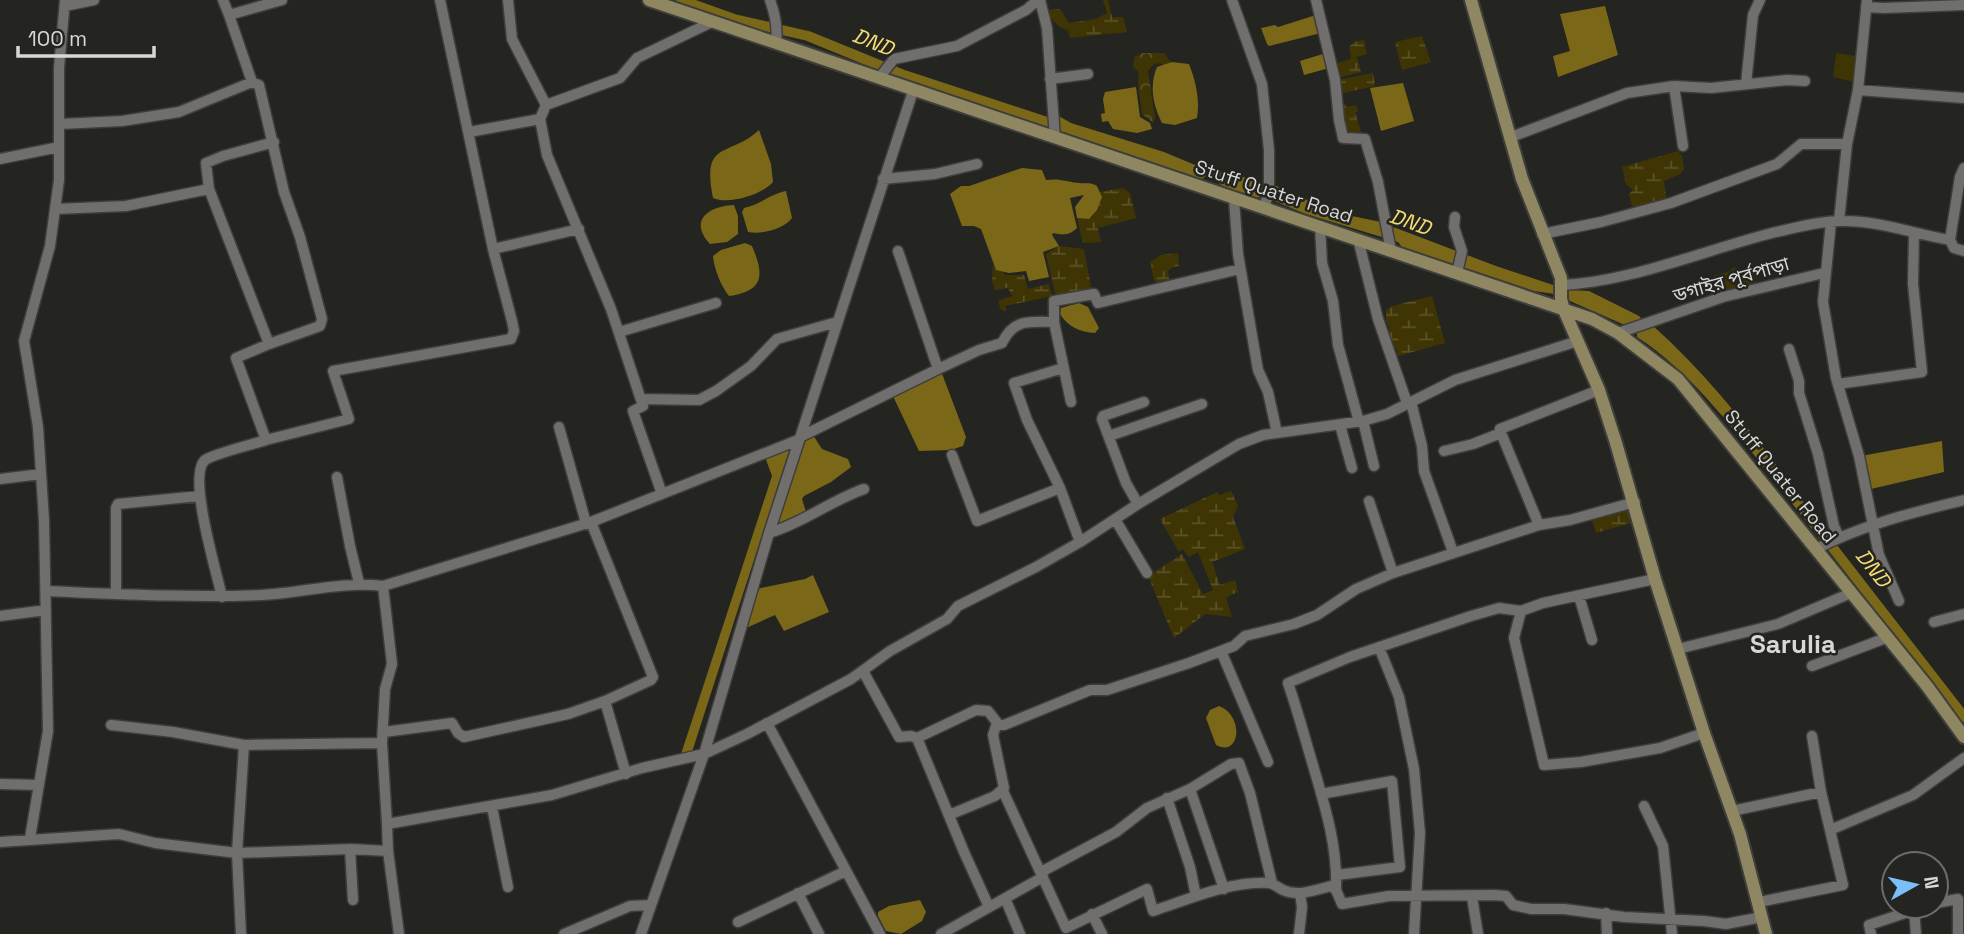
<svg xmlns="http://www.w3.org/2000/svg" width="1964" height="934" font-family="'Space Grotesk','Noto Sans Bengali',sans-serif">
  <style>
    .forest { fill: url(#forest-crowns) }
    .wetland { fill: url(#wetland-marsh) }
    .park { fill: #3f3504 }
    .water { fill: #7a6818 }
    .lines { fill: none; stroke-linecap: round; stroke-linejoin: round }
    .canal { stroke: #7a6818; stroke-width: 10 }
    .street-casing { stroke: #3e3e3c; stroke-width: 13 }
    .secondary-casing { stroke: #3e3e3c; stroke-width: 16 }
    .street { stroke: #706f6d; stroke-width: 10 }
    .secondary { stroke: #8f8662; stroke-width: 12 }
    .labels { text-anchor: middle; stroke-width: 5; stroke-linejoin: round; paint-order: stroke }
    .street-label { font-size: 19px; fill: #d8d8d6; stroke: #242421 }
    .water-label { font-size: 21px; font-style: italic; fill: #f4db73; stroke: #242421 }
    .district-label { font-size: 26px; font-weight: bold; fill: #d8d8d6; stroke: #242421 }
  </style>
  <defs>
    <pattern id="forest-crowns" width="20" height="18" patternUnits="userSpaceOnUse" patternTransform="scale(1.75)"><rect width="20" height="18" fill="#3f3504"/><path d="M2 6a3 3 0 1 1 6 0M12 15a3 3 0 1 1 6 0" fill="none" stroke="#5a5228"/></pattern>
    <pattern id="wetland-marsh" width="20" height="14" patternUnits="userSpaceOnUse" patternTransform="scale(1.75)"><rect width="20" height="14" fill="#3f3504"/><path d="M1 5h8M5 5V1M11 12h8M15 12V8" fill="none" stroke="#5a5228"/></pattern>
  </defs>
  <rect width="100%" height="100%" fill="#242421"/>
  <path class="forest" d="M1143 53H1164L1172 64 1164 67 1161 63 1154 64 1148 71 1155 118 1153 123 1142 114C1141 100 1136 86 1139 72L1133 67 1134 57Z
    M1734 267 1737 270 1748 267 1756 277 1750 279V282L1756 281 1758 286 1717 294 1713 276 1730 271Z"/>
  <path class="wetland" d="M1103 0H1108L1112 17H1123L1127 32 1070 38 1068 30C1059 28 1050 20 1048 10L1060 9 1069 23 1096 19 1107 13Z
    M1422 36 1431 62 1402 70 1395 42Z
    M1364 40 1367 54 1357 57 1361 72 1337 78 1334 64 1351 59 1349 47 1354 42Z
    M1373 73 1375 86 1339 94 1338 80Z
    M1346 104 1347 107 1356 105 1358 111 1355 112 1362 135 1345 133 1340 105Z
    M1678 151 1682 156 1684 169 1680 174 1664 181 1666 198 1641 206H1632L1629 194 1633 190 1626 184 1622 167Z
    M1123 188 1130 193 1136 218 1098 228 1101 242 1083 243 1077 218 1089 219 1099 192Z
    M1059 246 1084 249 1092 292 1056 297 1046 254Z
    M1178 253 1179 266 1173 267 1168 271 1170 284 1157 283 1154 280 1150 262 1161 255Z
    M993 264 996 270 1002 271 1005 275H1024L1028 289 1049 284 1052 296 1005 306 1006 311 1001 310 998 301 1012 296 1008 288 995 290 992 281Z
    M1432 296 1445 343 1398 356 1396 348 1391 349 1384 332 1390 329 1386 321V310L1392 306Z
    M1231 491 1238 506 1233 517 1245 549 1212 562 1220 585 1235 580 1238 592 1226 597 1232 617 1205 614 1174 638 1148 576 1182 554 1203 594 1213 590 1198 552 1189 557 1183 549 1179 552 1160 519 1217 492 1220 495Z
    M1629 506 1635 522 1596 533 1591 517Z"/>
  <path class="park" d="M1836 53 1855 56 1854 82 1833 77Z"/>
  <path class="water" d="M1605 6 1618 55 1558 77 1553 56 1570 51 1560 14Z
    M1316 15 1321 33 1269 46 1267 44 1261 28 1275 25 1278 27Z
    M1326 53 1329 68 1304 75 1300 61Z
    M1172 62 1189 64C1196 82 1200 99 1197 118L1175 125 1162 123C1153 105 1149 86 1157 67Z
    M1403 83 1414 121 1381 131 1370 88Z
    M1136 87 1140 117 1150 123 1152 129 1137 133 1113 129 1108 121 1102 122 1101 114 1105 113 1103 99 1105 92Z
    M1057 115 1071 123 1164 152 1207 170 1225 172 1273 185 1279 187 1286 195 1302 198 1347 215 1381 222 1384 226 1396 228 1496 266 1568 290 1589 291 1639 316 1648 326 1652 325C1706 373 1749 428 1792 486L1787 497C1745 444 1694 373 1637 337V334L1627 326 1554 294 1534 291 1402 247 1398 242 1306 214 1261 196 1257 198C1247 195 1236 193 1227 189 1219 185 1216 178 1207 175L1202 179 1194 178 1058 130Z
    M759 130 771 164 773 182C762 195 729 205 713 198 701 139 729 158 759 130Z
    M1022 168 1042 170 1046 180C1060 178 1067 182 1080 183 1088 184 1090 182 1097 186L1102 197 1097 210 1089 219 1077 218 1075 207 1084 195 1070 198 1077 228C1069 236 1062 235 1053 233L1052 235 1059 246 1043 252 1049 277 1029 281 1026 271 1009 273 996 270 981 229 974 226H962L950 194 961 186H969Z
    M786 191 792 218C784 229 761 235 748 232L742 212 744 208C760 205 770 194 786 191Z
    M734 205 738 216V234L727 242 710 244C688 220 709 206 734 205Z
    M745 243 752 246C764 274 765 291 729 296 721 286 714 269 713 256L721 250Z
    M1079 303 1088 307 1099 328 1095 333C1080 332 1068 327 1060 314L1061 308Z
    M941 371 966 437 963 446 951 450 919 451 892 394Z
    M813 435 822 449 848 459 851 467 831 482 804 496 802 499 806 512 779 526V515L806 437Z
    M1942 441 1944 472 1871 489 1867 484 1861 456Z
    M790 448 692 752 681 754 772 476 765 457Z
    M813 575 829 612 784 631 775 615 744 629 754 591 761 588 805 579Z
    M1219 706C1245 716 1240 758 1216 745L1206 718 1210 710Z
    M920 900 926 912 922 921 901 934 886 931 878 916V912L889 906Z"/>
  <g class="lines">
    <path class="canal" d="M681 0 734 19 808 36 901 74 1062 127
      M1781 481 1964 717"/>
    <g class="street-casing">
      <path id="street" d="M223 0 229 15
        M508 0 512 39 546 105 540 119 547 155 611 309 643 406 633 411 662 494
        M770 0C775 14 778 27 776 41
        M1040 0 1047 28 1055 138
        M1232 0 1262 84 1269 150V184L1265 208
        M1316 0 1335 80 1339 120 1343 138 1365 139 1378 182 1391 251
        M65 6 94 0
        M1866 7 1884 8 1964 5
        M879 78 894 59 957 46 1026 10 1038 0
        M1050 79 1088 74
        M1746 84 1753 15 1760 0
        M1674 86 1683 146
        M1858 90 1964 98
        M546 105 620 78 637 58 714 21
        M60 124 122 121 179 112 252 82 229 15 282 0
        M469 132 540 119
        M1511 137 1627 93 1674 86 1711 88 1787 80 1805 81
        M0 159 59 147
        M883 179 935 174 977 164
        M209 189 269 344
        M1234 199 1238 254 1258 370 1268 392 1277 433
        M55 209 126 206 209 189 206 163 223 156 274 142
        M1455 217 1454 227 1462 251 1457 273
        M1839 221 1847 144 1858 90 1867 0
        M1831 222 1823 302 1836 378 1859 456 1879 555 1899 601
        M1320 226 1322 263 1333 301 1338 345 1359 422
        M1542 234 1601 222 1671 203 1777 164 1801 144H1847
        M1358 239 1378 319 1407 403 1412 406 1422 446 1424 471 1453 552
        M1950 240 1960 177 1964 168
        M493 249 579 229
        M898 251 938 369
        M1561 285C1630 282 1705 250 1772 233 1795 228 1818 221 1840 221 1878 220 1914 234 1950 240L1954 248 1964 251
        M619 332 716 303
        M1618 333 1723 297 1824 273
        M1789 349 1799 381V393L1818 454 1834 526 1839 537
        M1838 384 1922 372 1913 284 1914 233
        M641 399 699 400 716 391 751 366 777 339 837 322
        M1071 402 1054 322V301L1094 294 1098 303 1240 269
        M1363 421 1374 466
        M1340 425 1352 468
        M559 427 586 523
        M1501 433 1539 525
        M1109 436 1202 404
        M800 437 938 369 979 350 1002 343C1014 318 1030 322 1054 322
        M266 440 349 419 333 371 511 339 514 331 512 321 493 249 440 0
        M1444 451 1473 444 1501 433 1500 429 1599 390
        M952 455 977 521 1060 488 1080 542
        M337 477 350 546 359 583
        M0 479 41 474
        M1060 488 1027 420 1014 383 1063 368
        M1369 501 1393 573
        M1138 504 1126 483 1102 419 1103 416 1144 402
        M1115 519 1147 573
        M769 533C803 523 830 501 864 489
        M1816 549C1862 525 1914 512 1964 500
        M383 586 392 664 385 689 382 743 387 824
        M46 591C118 594 190 598 261 595 302 593 342 581 383 586L591 522 798 440
        M116 594V508L118 504 199 496
        M1579 596 1592 640
        M222 597C217 573 187 476 205 460 213 454 254 444 266 440L236 358 269 344 320 326 322 319 300 237 284 192 259 85 252 82
        M1521 611 1514 638 1544 765 1581 762 1660 748 1704 733
        M0 616 46 610
        M1934 622 1964 614
        M1379 647 1399 697 1414 769 1420 833 1414 934
        M1678 649 1778 624 1851 593
        M1221 651 1268 762
        M1812 666 1886 638
        M863 671 899 737 911 736 917 738
        M605 701 626 774
        M767 723 880 934
        M111 725 173 732 244 745
        M384 732 452 723 458 733 464 737 568 714 605 701 651 680 653 677 591 522
        M1812 736 1821 792
        M0 784 39 785
        M1190 789 1231 764 1239 763 1250 793 1272 883
        M1003 791 1066 928 1147 889 1153 911C1189 899 1230 881 1269 883 1275 884 1278 888 1283 890 1298 897 1316 890 1331 886L1336 890 1342 904 1389 896 1494 895 1506 896 1513 905 1531 909H1564L1624 917 1704 921 1726 924 1762 917
        M1321 794 1392 781 1400 867 1337 875
        M1167 798 1190 867 1196 896
        M1644 806 1663 846 1672 934
        M492 807 508 887
        M1732 811 1821 792 1830 830 1913 795 1964 758
        M949 815 995 796 1004 788 993 735 997 723
        M30 838 48 731 44 520 38 427 24 341 50 246 59 180V68L65 0
        M0 842 119 834 155 843 237 853 350 849 388 851 387 824 552 795 642 768 704 754 747 734 851 679 890 651 947 619 958 606 1036 567 1080 542 1138 504 1239 444 1263 435 1363 421 1387 414 1455 380 1578 341
        M350 849 353 900
        M388 851 399 934
        M1041 872 1116 832 1147 808 1190 789 1224 889
        M1336 890C1338 846 1324 803 1312 762 1304 735 1297 709 1288 683L1350 657 1471 616 1499 608 1521 611 1543 603 1655 579
        M798 893 819 934
        M1472 897 1478 934
        M1005 898 1020 934
        M1759 902 1843 885 1830 830
        M1936 903 1958 899V934
        M989 907 964 852 917 738 976 710 988 711 999 725H1004L1090 690H1107L1189 663 1234 646 1245 636 1294 624 1317 615 1356 589 1393 573 1539 525 1570 520 1635 502
        M1914 910 1916 934
        M1606 913 1607 934
        M1092 914 1102 934
        M738 922 846 871
        M241 934 237 853 244 745 382 743
        M564 934 630 906 651 905
        M641 934 704 754 769 533 913 91
        M941 934 1043 877
        M1299 934 1302 907 1300 893
        M1871 934 1869 925 1926 906"/>
    </g>
    <g class="secondary-casing">
      <path id="secondary" d="M649 0 1592 319 1618 333 1678 379 1927 686 1964 737
        M1471 0 1522 179 1561 278V299L1564 310 1599 390 1616 443 1655 579 1704 733 1740 834 1766 934"/>
    </g>
    <use href="#street" class="street"/>
    <use href="#secondary" class="secondary"/>
  </g>
  <g class="labels">
    <g class="street-label">
      <text transform="translate(1274 191) rotate(18)" y="7">Stuff Quater Road</text>
      <text transform="translate(1731 279) rotate(-16)" y="7">ডগাইর পূর্বপাড়া</text>
      <text transform="translate(1781 476) rotate(51)" y="7">Stuff Quater Road</text>
    </g>
    <g class="water-label">
      <text transform="translate(873 42) rotate(22)" y="7">DND</text>
      <text transform="translate(1410 222) rotate(19)" y="7">DND</text>
      <text transform="translate(1873 568) rotate(52)" y="7">DND</text>
    </g>
    <g class="district-label">
      <text x="1793" y="653">Sarulia</text>
    </g>
  </g>
  <g transform="translate(1915 885) rotate(82)"><circle r="33" fill="#242421" stroke="#6c6c69" stroke-width="2"/>
  <path d="M0-5L12 26L0 18L-12 26Z" fill="#7bbef9"/>
  <text y="-10" font-size="19" font-weight="bold" text-anchor="middle" fill="#d8d8d6">N</text>
  </g>
  <path d="M18 46v10h136v-10" fill="none" stroke="#d8d8d6" stroke-width="3.5"/>
  <text x="28" y="46" font-size="21" fill="#d8d8d6" stroke="#242421" stroke-width="5" paint-order="stroke">100 m</text>
</svg>
